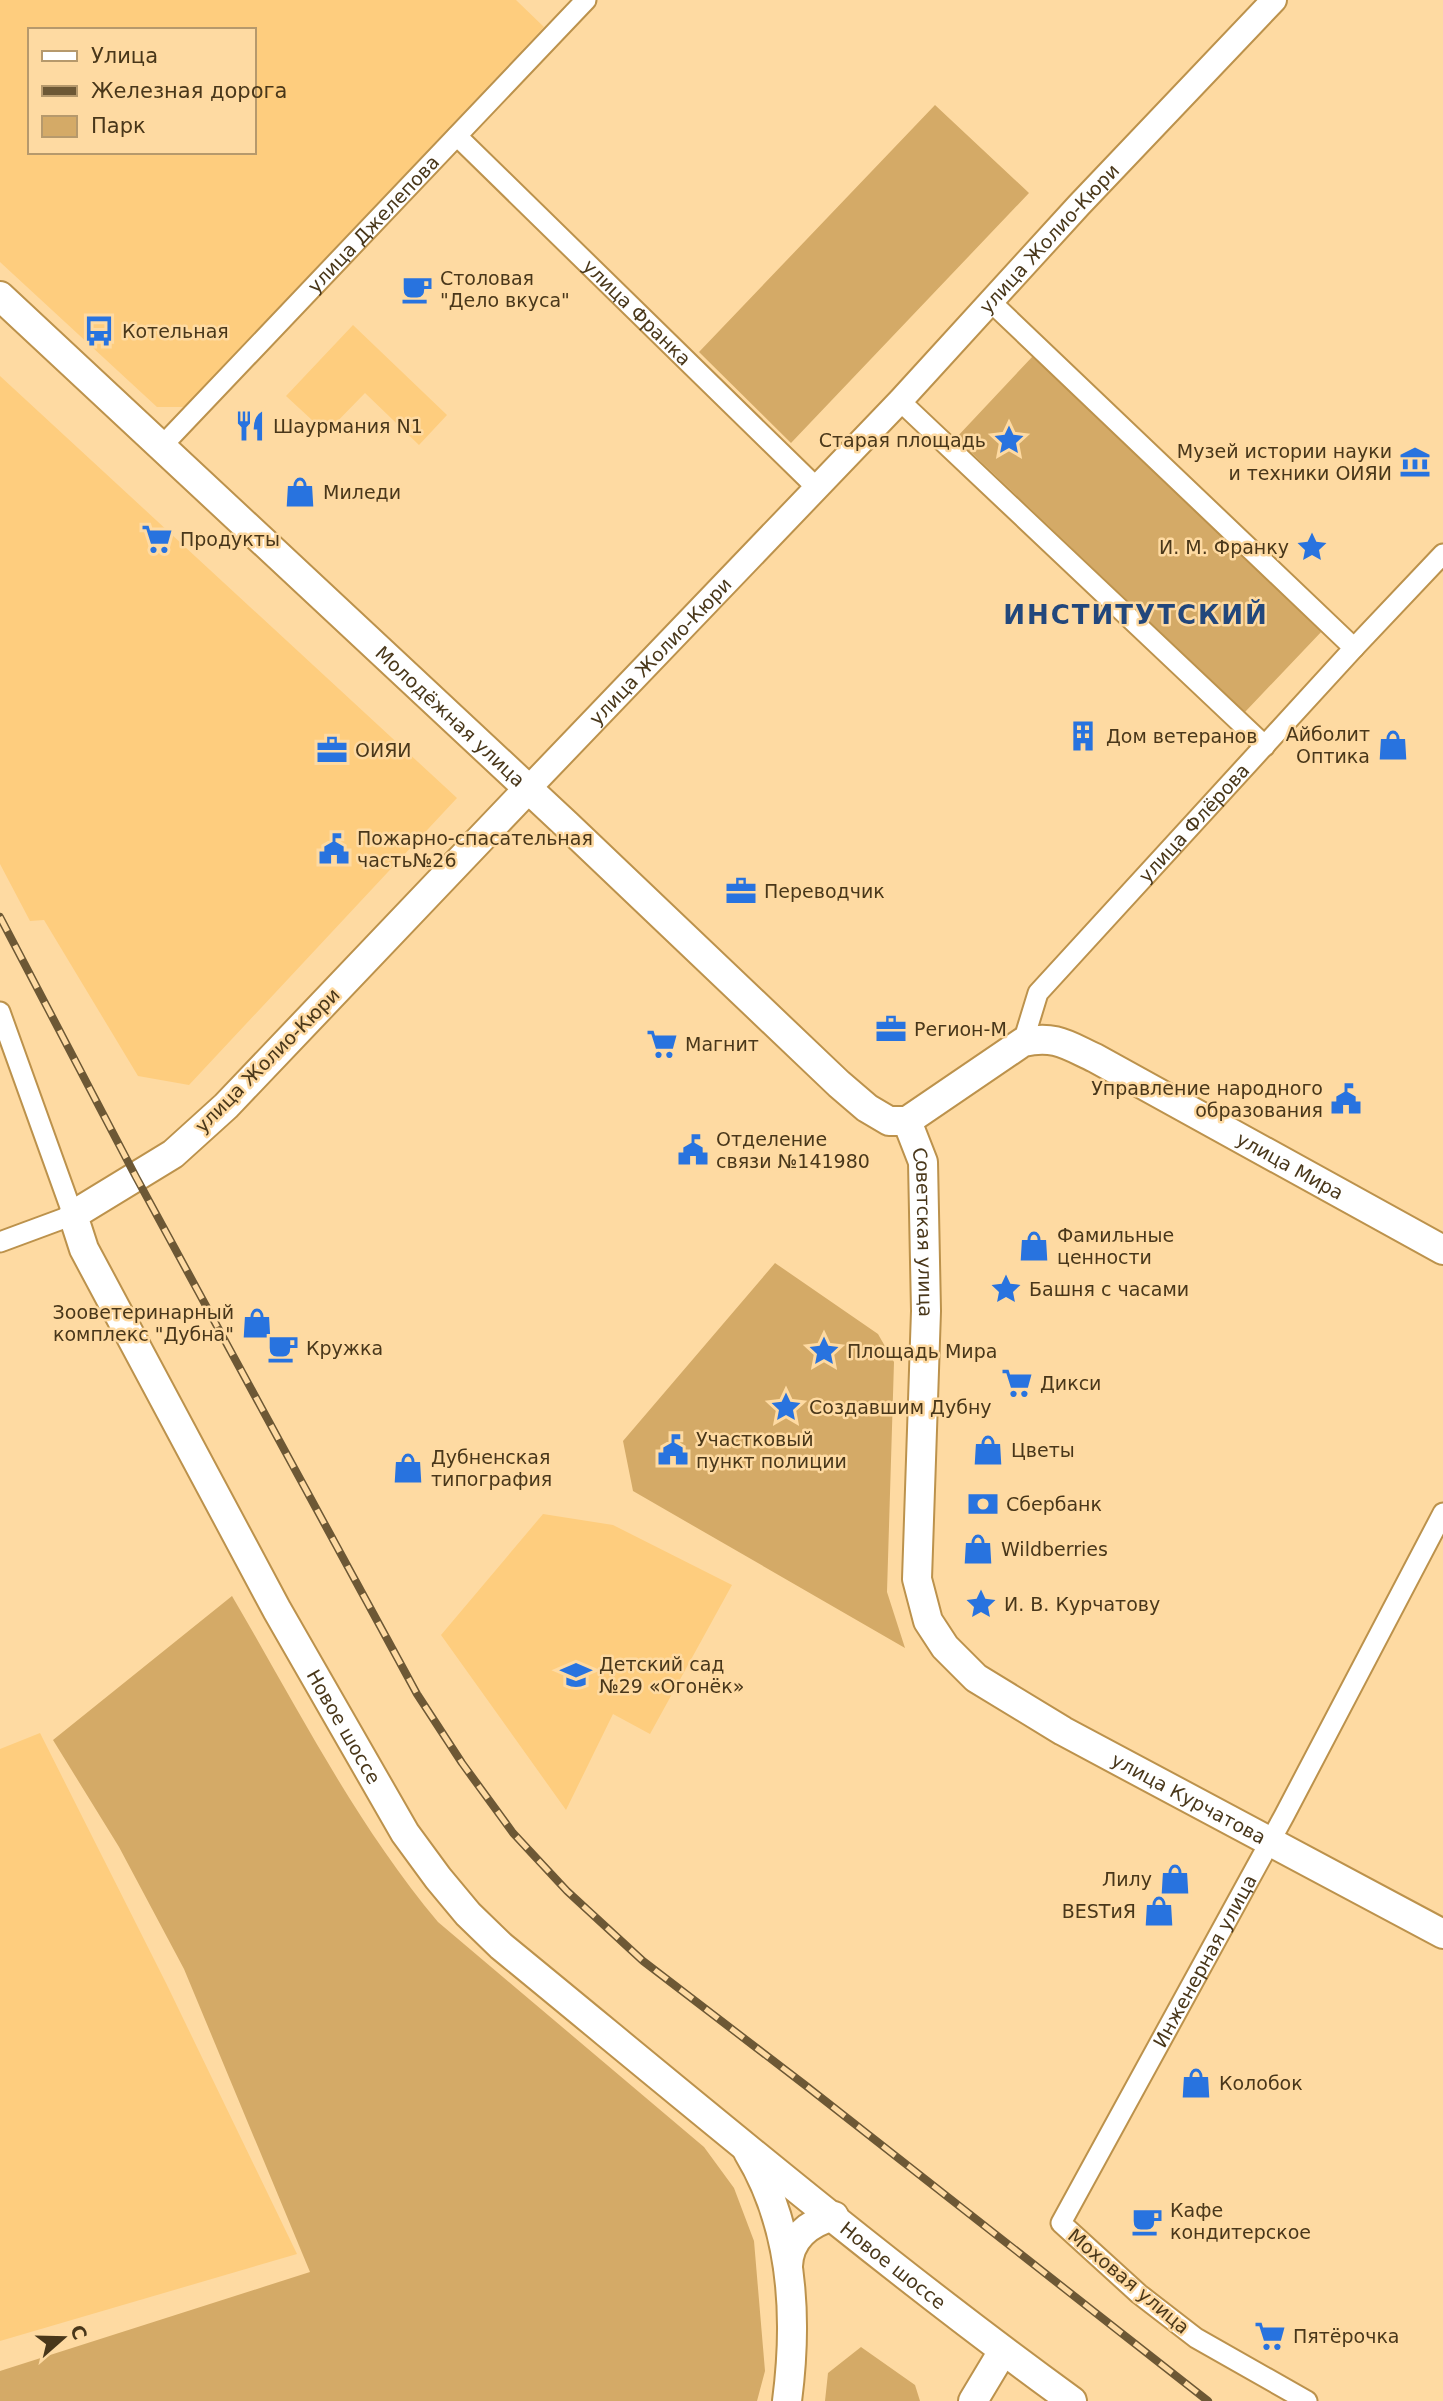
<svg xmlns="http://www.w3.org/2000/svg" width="1443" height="2401" font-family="'DejaVu Sans',sans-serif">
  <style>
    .built { fill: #fecd7e; fill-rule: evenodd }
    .green { fill: #d4aa67 }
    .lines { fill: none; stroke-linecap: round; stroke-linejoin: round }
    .minor-casing { stroke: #bc924c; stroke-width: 23 }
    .tertiary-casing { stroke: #bc924c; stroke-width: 28 }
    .secondary-casing { stroke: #bc924c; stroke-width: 32 }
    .minor { stroke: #fff; stroke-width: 19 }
    .tertiary { stroke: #fff; stroke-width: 24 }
    .secondary { stroke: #fff; stroke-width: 28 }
    .rail-casing { stroke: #6d5835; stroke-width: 8 }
    .rail { stroke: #fedaa2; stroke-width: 5; stroke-dasharray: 16; stroke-linecap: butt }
    .labels { text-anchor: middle; stroke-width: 5; stroke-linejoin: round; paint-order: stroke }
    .street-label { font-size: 19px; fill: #49371a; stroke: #fedaa2 }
    .poi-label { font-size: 19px; fill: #49371a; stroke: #fedaa2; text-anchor: start }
    .district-label { font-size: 26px; font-weight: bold; letter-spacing: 2px; fill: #22477c; stroke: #fedaa2 }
  </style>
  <rect width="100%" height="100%" fill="#fedaa2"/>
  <path class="built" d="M0 0H516L544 27 184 407H157L0 262ZM30 30H254V152H30Z
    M353 325 447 415 419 445 365 393 326 433 286 396Z
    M0 376 457 798 189 1085 138 1076 44 920 30 921 0 864Z
    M543 1514 613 1525 732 1585 650 1734 613 1714 566 1810 441 1635Z
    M40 1733 166 1983 297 2254 0 2341V1749Z"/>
  <path class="green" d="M935 105 1029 193 791 443 699 352Z
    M1033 356 1323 630 1245 712 956 438Z
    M775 1263 878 1334 894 1362 887 1592 905 1648 633 1491 623 1441Z
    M232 1596C297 1707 355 1823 438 1922L704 2147 734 2188 754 2241 765 2371 757 2401H0V2371L310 2272 184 1969 119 1847 53 1740Z
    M861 2347 915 2385 920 2401H825L828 2373Z"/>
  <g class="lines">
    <g class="minor-casing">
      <g id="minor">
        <path id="s1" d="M457 136 817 488"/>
        <path d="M991 302 1354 648"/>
        <path d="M900 401 1265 746"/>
        <path id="s2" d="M161 447 586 0"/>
        <path d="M0 1012 73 1215 0 1242"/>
        <path id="s3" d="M1023 1042 1038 993 1354 648 1443 554"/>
        <path id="s4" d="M1307 2401 1196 2338 1139 2294 1061 2223 1284 1816 1443 1513"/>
      </g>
    </g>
    <g class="tertiary-casing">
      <g id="tertiary">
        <path id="s5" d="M528 789 900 401 1079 205 1274 0"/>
      </g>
    </g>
    <g class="secondary-casing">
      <g id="secondary">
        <path id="s6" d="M0 296 567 825 839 1084 867 1108 889 1121H907"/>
        <path id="s7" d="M528 789 226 1106 173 1154 73 1215 84 1249 277 1610 405 1833 438 1878 468 1914 501 1946C689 2100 875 2258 1072 2401"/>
        <path id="s8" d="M907 1121 923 1162 926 1311 917 1579 928 1621 945 1647 976 1678 1063 1731 1443 1934"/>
        <path id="s9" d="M907 1121 1023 1042C1055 1035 1067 1045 1095 1058L1443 1250"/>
        <path d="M748 2152C793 2226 798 2317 787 2401"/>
        <path d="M788 2266C789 2239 808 2223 834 2216"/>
        <path d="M973 2401 1003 2351"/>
      </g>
    </g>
    <use href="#minor" class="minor"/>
    <use href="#tertiary" class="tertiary"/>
    <use href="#secondary" class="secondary"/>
    <g class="rail-casing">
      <path id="rail" d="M0 917 136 1177 417 1694 462 1763 513 1833 567 1891 643 1961 805 2085 1208 2401"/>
    </g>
    <use href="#rail" class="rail"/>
  </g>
  <defs>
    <g id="cafe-bare" transform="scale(2.415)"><path d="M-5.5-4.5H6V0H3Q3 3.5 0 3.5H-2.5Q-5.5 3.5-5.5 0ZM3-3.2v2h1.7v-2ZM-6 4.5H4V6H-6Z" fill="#2873df" stroke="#fedaa2" stroke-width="2.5" paint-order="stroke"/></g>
    <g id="bus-bare" transform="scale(2.415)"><path d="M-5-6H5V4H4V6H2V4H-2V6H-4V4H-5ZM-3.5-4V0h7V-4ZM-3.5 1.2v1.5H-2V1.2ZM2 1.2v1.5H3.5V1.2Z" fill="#2873df" stroke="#fedaa2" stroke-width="2.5" paint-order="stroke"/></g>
    <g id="restaurant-bare" transform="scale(2.415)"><path d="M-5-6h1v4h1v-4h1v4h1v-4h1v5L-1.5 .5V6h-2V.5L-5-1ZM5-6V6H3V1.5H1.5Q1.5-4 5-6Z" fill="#2873df" stroke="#fedaa2" stroke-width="2.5" paint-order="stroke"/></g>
    <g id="sight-bare" transform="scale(2.415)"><path d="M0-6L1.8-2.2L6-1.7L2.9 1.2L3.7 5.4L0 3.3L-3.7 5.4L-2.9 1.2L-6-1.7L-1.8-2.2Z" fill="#2873df" stroke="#fedaa2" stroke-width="2.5" paint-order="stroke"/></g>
    <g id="museum-bare" transform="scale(2.415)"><path d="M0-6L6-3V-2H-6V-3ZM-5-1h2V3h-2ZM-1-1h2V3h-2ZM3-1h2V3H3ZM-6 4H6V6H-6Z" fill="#2873df" stroke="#fedaa2" stroke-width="2.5" paint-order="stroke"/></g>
    <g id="shop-bare" transform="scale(2.415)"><path d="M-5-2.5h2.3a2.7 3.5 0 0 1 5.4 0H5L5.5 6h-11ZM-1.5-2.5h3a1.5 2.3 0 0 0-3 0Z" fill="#2873df" stroke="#fedaa2" stroke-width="2.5" paint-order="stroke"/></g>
    <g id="supermarket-bare" transform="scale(2.415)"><path d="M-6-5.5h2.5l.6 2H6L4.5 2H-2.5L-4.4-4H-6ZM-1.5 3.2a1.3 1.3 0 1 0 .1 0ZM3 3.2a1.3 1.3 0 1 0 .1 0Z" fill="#2873df" stroke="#fedaa2" stroke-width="2.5" paint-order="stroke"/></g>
    <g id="building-bare" transform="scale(2.415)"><path d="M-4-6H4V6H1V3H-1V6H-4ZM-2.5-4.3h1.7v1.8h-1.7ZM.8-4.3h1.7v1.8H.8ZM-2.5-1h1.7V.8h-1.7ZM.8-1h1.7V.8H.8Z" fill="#2873df" stroke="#fedaa2" stroke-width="2.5" paint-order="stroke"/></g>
    <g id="office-bare" transform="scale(2.415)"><path d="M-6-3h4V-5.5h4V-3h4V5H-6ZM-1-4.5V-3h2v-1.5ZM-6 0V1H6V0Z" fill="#2873df" stroke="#fedaa2" stroke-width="2.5" paint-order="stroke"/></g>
    <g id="civic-bare" transform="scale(2.415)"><path d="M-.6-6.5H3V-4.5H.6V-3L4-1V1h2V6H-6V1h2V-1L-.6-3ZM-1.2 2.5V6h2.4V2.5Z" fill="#2873df" stroke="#fedaa2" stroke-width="2.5" paint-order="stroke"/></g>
    <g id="bank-bare" transform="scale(2.415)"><path d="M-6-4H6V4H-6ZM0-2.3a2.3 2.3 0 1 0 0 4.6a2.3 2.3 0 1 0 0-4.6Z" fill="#2873df" stroke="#fedaa2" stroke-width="2.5" paint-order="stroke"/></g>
    <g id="school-bare" transform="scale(2.415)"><path d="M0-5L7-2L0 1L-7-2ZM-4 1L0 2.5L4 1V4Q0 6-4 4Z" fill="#2873df" stroke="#fedaa2" stroke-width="2.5" paint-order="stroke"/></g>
  </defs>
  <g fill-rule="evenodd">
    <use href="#cafe-bare" x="417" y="289"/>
    <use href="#bus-bare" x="99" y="331"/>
    <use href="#restaurant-bare" x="250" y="426"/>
    <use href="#sight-bare" x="1009" y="440"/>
    <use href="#museum-bare" x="1415" y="462"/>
    <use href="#shop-bare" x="300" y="492"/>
    <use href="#supermarket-bare" x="157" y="539"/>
    <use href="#sight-bare" x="1312" y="547"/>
    <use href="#building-bare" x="1083" y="736"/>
    <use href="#shop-bare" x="1393" y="745"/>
    <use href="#office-bare" x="332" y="750"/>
    <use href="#civic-bare" x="334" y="849"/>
    <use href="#office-bare" x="741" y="891"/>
    <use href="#office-bare" x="891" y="1029"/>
    <use href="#supermarket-bare" x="662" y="1044"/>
    <use href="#civic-bare" x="1346" y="1099"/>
    <use href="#civic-bare" x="693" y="1150"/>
    <use href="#shop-bare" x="1034" y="1246"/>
    <use href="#sight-bare" x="1006" y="1289"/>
    <use href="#shop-bare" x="257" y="1323"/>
    <use href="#cafe-bare" x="283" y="1348"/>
    <use href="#sight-bare" x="824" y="1351"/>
    <use href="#supermarket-bare" x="1017" y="1383"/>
    <use href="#sight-bare" x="786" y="1407"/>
    <use href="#civic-bare" x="673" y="1450"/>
    <use href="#shop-bare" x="988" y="1450"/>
    <use href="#shop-bare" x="408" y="1468"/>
    <use href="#bank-bare" x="983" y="1504"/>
    <use href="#shop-bare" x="978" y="1549"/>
    <use href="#sight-bare" x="981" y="1604"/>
    <use href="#school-bare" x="576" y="1675"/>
    <use href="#shop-bare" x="1175" y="1879"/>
    <use href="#shop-bare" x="1159" y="1911"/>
    <use href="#shop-bare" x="1196" y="2083"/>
    <use href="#cafe-bare" x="1147" y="2221"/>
    <use href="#supermarket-bare" x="1270" y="2336"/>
  </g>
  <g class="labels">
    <g class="street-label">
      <text dy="7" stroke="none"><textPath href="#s2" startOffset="308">улица Джелепова</textPath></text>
      <text dy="7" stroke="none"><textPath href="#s5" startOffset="758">улица Жолио-Кюри</textPath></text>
      <text dy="7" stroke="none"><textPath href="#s1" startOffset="252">улица Франка</textPath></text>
      <text dy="7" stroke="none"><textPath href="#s5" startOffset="191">улица Жолио-Кюри</textPath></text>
      <text dy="7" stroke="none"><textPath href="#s6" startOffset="616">Молодёжная улица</textPath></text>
      <text dy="7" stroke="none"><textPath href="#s3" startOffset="282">улица Флёрова</textPath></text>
      <text transform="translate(267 1060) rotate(-45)" y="7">улица Жолио-Кюри</text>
      <text dy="7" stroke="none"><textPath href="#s9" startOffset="439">улица Мира</textPath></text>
      <text dy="7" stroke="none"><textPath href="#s8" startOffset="114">Советская улица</textPath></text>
      <text dy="7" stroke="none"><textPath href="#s7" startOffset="1206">Новое шоссе</textPath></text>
      <text dy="7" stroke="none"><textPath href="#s8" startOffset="824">улица Курчатова</textPath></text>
      <text dy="7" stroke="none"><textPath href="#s4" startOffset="604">Инженерная улица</textPath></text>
      <text dy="7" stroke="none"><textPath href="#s7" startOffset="1983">Новое шоссе</textPath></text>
      <text transform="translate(1129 2281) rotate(40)" y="7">Моховая улица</text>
    </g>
    <g class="poi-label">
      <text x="440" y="285">Столовая<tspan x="440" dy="22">"Дело вкуса"</tspan></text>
      <text x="122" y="338">Котельная</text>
      <text x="273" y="433">Шаурмания N1</text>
      <text x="986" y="447" text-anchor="end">Старая площадь</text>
      <text x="1392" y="458" text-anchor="end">Музей истории науки<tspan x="1392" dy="22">и техники ОИЯИ</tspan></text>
      <text x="323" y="499">Миледи</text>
      <text x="180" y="546">Продукты</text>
      <text x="1289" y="554" text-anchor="end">И. М. Франку</text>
      <text x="1370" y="741" text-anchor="end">Айболит<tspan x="1370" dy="22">Оптика</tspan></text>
      <text x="1106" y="743">Дом ветеранов</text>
      <text x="355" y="757">ОИЯИ</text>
      <text x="357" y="845">Пожарно-спасательная<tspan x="357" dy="22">часть№26</tspan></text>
      <text x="764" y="898">Переводчик</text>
      <text x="914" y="1036">Регион-М</text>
      <text x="685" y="1051">Магнит</text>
      <text x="1323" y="1095" text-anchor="end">Управление народного<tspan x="1323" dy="22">образования</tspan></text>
      <text x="716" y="1146">Отделение<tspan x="716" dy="22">связи №141980</tspan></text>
      <text x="1057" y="1242">Фамильные<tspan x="1057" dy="22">ценности</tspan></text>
      <text x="1029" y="1296">Башня с часами</text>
      <text x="234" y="1319" text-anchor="end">Зооветеринарный<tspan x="234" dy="22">комплекс "Дубна"</tspan></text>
      <text x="306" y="1355">Кружка</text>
      <text x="847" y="1358">Площадь Мира</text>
      <text x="1040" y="1390">Дикси</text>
      <text x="809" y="1414">Создавшим Дубну</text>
      <text x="696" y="1446">Участковый<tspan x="696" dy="22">пункт полиции</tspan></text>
      <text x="1011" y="1457">Цветы</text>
      <text x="431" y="1464">Дубненская<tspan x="431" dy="22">типография</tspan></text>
      <text x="1006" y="1511">Сбербанк</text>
      <text x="1001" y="1556">Wildberries</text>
      <text x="1004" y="1611">И. В. Курчатову</text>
      <text x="599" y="1671">Детский сад<tspan x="599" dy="22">№29 «Огонёк»</tspan></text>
      <text x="1152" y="1886" text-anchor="end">Лилу</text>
      <text x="1136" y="1918" text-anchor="end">BESTиЯ</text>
      <text x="1219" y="2090">Колобок</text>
      <text x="1170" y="2217">Кафе<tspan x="1170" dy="22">кондитерское</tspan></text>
      <text x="1293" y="2343">Пятёрочка</text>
    </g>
    <g class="district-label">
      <text x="1136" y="624">ИНСТИТУТСКИЙ</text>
    </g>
  </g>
  <rect x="28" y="28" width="228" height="126" fill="#fedaa2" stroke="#b6996c" stroke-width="2"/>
  <rect x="42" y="51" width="35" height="10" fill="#ffffff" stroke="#b6996c" stroke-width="2"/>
  <text x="91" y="63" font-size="21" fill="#49371a">Улица</text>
  <rect x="42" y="86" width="35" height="10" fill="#6d5835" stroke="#b6996c" stroke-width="2"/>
  <text x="91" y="98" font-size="21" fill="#49371a">Железная дорога</text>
  <rect x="42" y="116" width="35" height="21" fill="#d4aa67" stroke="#b6996c" stroke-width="2"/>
  <text x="91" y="133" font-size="21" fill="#49371a">Парк</text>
  <g transform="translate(63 2338) rotate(70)" stroke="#fedaa2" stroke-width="5" paint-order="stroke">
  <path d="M0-5L12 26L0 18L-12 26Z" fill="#49371a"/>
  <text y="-10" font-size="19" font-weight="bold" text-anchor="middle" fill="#49371a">С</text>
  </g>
</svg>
